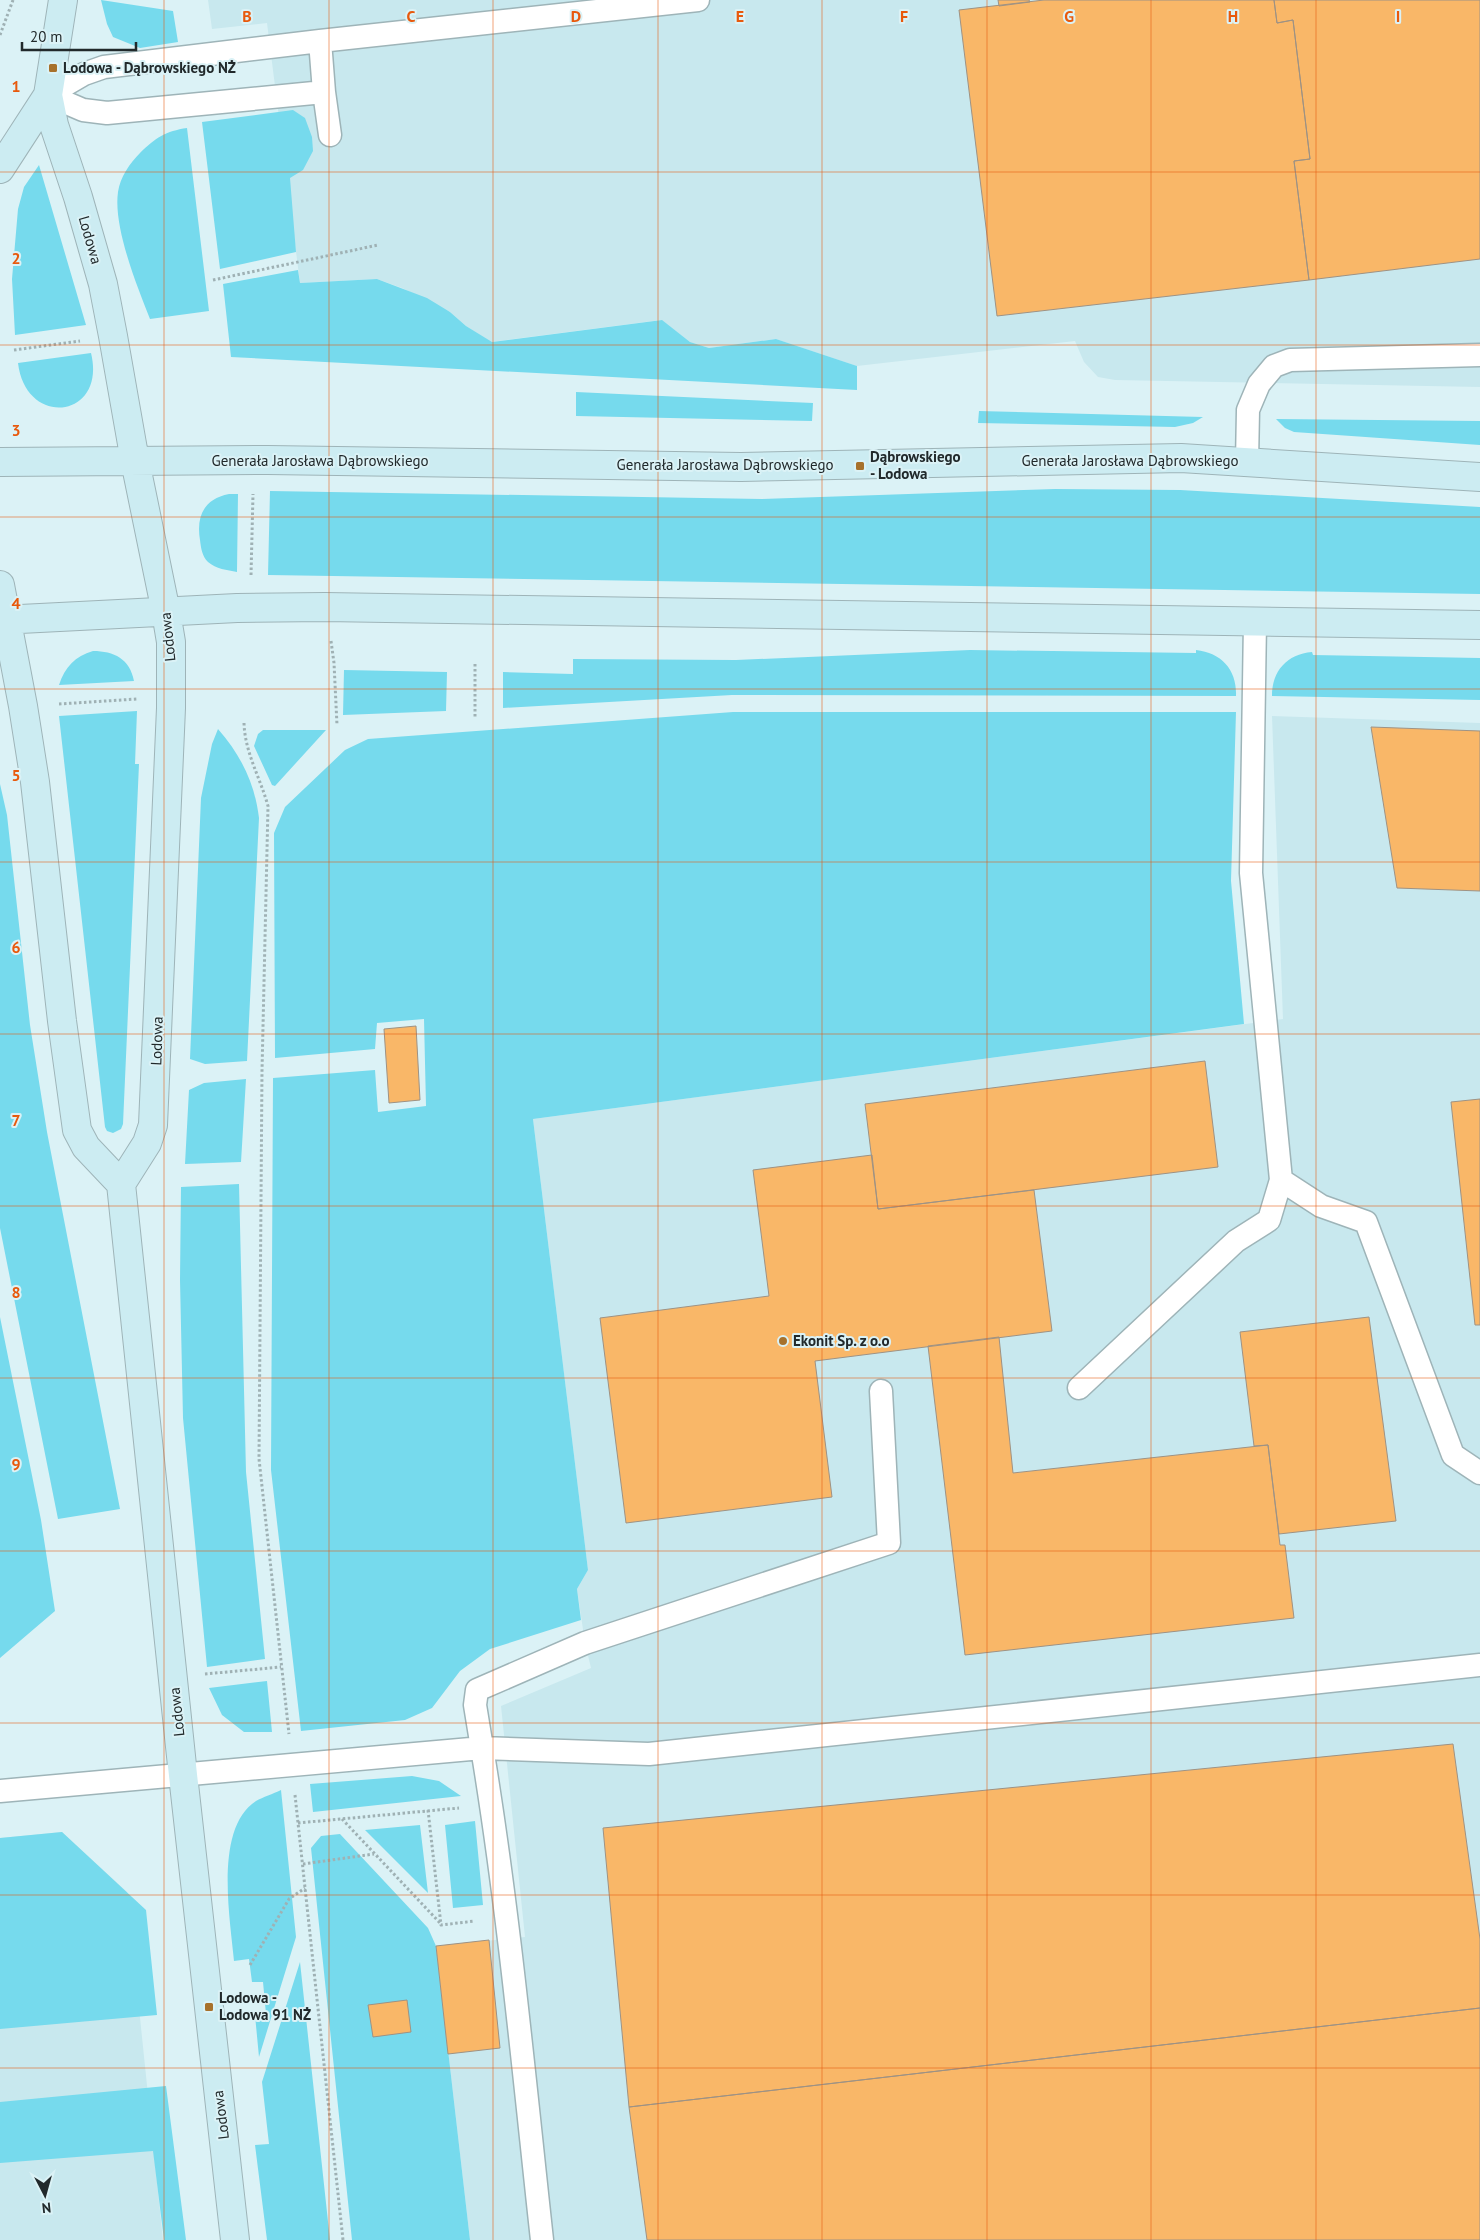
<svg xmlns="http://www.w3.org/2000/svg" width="1480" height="2240" font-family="'PT Sans',sans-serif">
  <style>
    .built { fill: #c8e8ee }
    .green { fill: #76daed }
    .building { fill: #f9b768; stroke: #9e9284 }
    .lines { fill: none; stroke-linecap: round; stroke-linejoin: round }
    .lane-casing { stroke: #9eb4b8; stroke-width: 25 }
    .secondary-casing { stroke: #9eb4b8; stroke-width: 30 }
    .path { stroke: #9fb1b4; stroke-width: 3; stroke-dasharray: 2.5 2.5; stroke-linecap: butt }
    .lane { stroke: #fff; stroke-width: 22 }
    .secondary { stroke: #ccecf2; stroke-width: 28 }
    .grid { fill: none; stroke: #e8590c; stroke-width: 1; stroke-opacity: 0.55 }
    .poi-dot { fill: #a7712b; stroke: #dbf2f6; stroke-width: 2 }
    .labels { text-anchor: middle; stroke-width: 4; stroke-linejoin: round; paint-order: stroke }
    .poi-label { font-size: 15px; font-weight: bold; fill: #21292b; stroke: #dbf2f6; text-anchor: start }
    .street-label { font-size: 15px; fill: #21292b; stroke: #dbf2f6 }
    .grid-label { font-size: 16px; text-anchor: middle; font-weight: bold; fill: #e8590c; stroke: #dbf2f6; stroke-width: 4; stroke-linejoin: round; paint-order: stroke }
  </style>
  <rect width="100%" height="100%" fill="#dbf2f6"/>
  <path class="built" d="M208 0H1480V387L1115 380 1098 377 1084 362 1075 341 857 366 776 339 709 348 690 342 661 320 491 342 466 326 450 312 402 288 377 279 300 283 267 23 212 29Z
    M1272 716 1480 723V2240H470L436 1946 525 1937 501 1706 591 1668 585 1643 577 1589 588 1570 533 1119 1283 1019Z
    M62 1832 127 1892 163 2240H0V1838Z"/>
  <path class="green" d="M101 0 173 11 178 42 140 48 113 37 107 24Z
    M293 110 305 118 312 137 313 151 303 170 290 178 296 252 220 269 202 122Z
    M187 128 209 311 150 319C137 286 113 227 118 192 120 177 130 163 140 153 155 138 166 131 187 128Z
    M39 165 86 325 15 335 12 279 18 209 24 187Z
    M298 270 300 283 377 279 427 298 450 312 466 326 492 342 662 320 690 342 709 348 776 339 857 366V390L231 357 223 284Z
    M91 353C107 418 26 429 18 363Z
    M576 392 813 403 812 421 576 416Z
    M979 411 1203 417 1193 423 1175 427 978 423Z
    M1276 419 1480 421V445L1294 432 1285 428Z
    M1055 489 1180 490 1480 507V594L268 575 270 491 762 499Z
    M229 494H238L237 572C227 570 216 569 208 562 202 556 201 548 200 540 196 516 204 499 229 494Z
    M970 650 1196 653V650C1222 653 1237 670 1236 696L732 695 503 708V672L573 674V659L736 660Z
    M93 651C114 651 130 659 134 681L59 685C65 667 75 656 93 651Z
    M1312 652 1313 655 1480 658V700L1272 696C1272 671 1287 654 1312 652Z
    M344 670 447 672 446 711 343 715Z
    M137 711 135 764H139L123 1124 121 1129 113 1133 107 1131 105 1127 59 716Z
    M733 712H1236L1231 881 1244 1024 533 1119 588 1570 577 1589 581 1620 490 1649 460 1671 432 1708 405 1720 301 1731 271 1470 273 1078 375 1070 378 1112 426 1106 424 1019 377 1023 375 1049 275 1058 274 833 285 807 345 750 368 739Z
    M218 729C241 755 255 784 259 818L247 1061 205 1064 190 1059 201 798 212 744Z
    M263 730H326L275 786 272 785 254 746 258 734Z
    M0 784 7 815 30 1025 47 1132 120 1509 58 1519 0 1228Z
    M246 1079 241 1162 185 1164 189 1090 204 1083Z
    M239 1184 246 1472 265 1659 207 1667 183 1418 180 1280 181 1187Z
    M0 1317 41 1520 55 1611 0 1658Z
    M267 1681 272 1732H244L222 1715 209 1688Z
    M412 1776 439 1781 461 1796 313 1812 310 1784Z
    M281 1790 296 1937 259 2057 255 2015 266 2014 263 1982H252L249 1959 234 1961C230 1918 214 1828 256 1801 263 1797 273 1794 281 1790Z
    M475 1821 483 1905 453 1908 445 1825Z
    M420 1825 428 1893 365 1830Z
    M62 1832 146 1910 157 2015 0 2029V1838Z
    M340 1834 428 1928 436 1946 470 2240H352L311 1848 321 1836Z
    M300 1962 330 2240H267L255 2145 269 2144 262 2082Z
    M166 2086 186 2240H164L153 2151 0 2163V2102Z"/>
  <path class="building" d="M998 0H1029L1030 2 999 6Z
    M1044 0H1274L1277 23 1293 20 1310 159 1294 161 1309 280 997 316 959 10Z
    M1274 0H1480V259L1309 280 1294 161 1310 159 1293 20 1277 23Z
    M1371 727 1480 731V891L1397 888Z
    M416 1026 420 1100 389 1103 384 1029Z
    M1205 1061 1218 1167 878 1209 865 1104Z
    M1480 1099V1325H1475L1451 1102Z
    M872 1155 878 1209 1034 1190 1052 1331 815 1361 832 1497 626 1523 600 1318 769 1296 753 1170Z
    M1369 1317 1396 1521 1279 1534 1268 1445 1254 1446 1240 1332Z
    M999 1337 1013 1473 1268 1445 1280 1545H1285L1294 1618 965 1655 928 1346Z
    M1453 1744 1480 1939V2008L629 2107 603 1828Z
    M489 1940 500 2048 448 2054 436 1946Z
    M407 2000 411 2032 373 2037 368 2005Z
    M1480 2008V2240H647L629 2107Z"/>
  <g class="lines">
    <g class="lane-casing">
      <path id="lane" d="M320 41 324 92
        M330 135 324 92 107 113 83 110 48 95 84 74 104 67 320 41 698 0
        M1247 462 1248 410 1259 384 1274 366 1290 360 1480 355
        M1281 1180 1321 1206 1366 1222 1453 1455 1480 1473
        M1079 1388 1236 1241 1269 1220 1281 1180 1251 873 1255 622
        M881 1391 889 1543 585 1643 477 1690 475 1705 482 1748 649 1754 1480 1665
        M0 1791 482 1748C509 1911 524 2076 542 2240"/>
    </g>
    <g class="secondary-casing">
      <path id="secondary" d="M63 0 48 95 54 125 78 197 103 284 113 336 135 461 166 612 171 642V708L153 1125 147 1143 121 1184
        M0 169 48 95
        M0 462 268 460 741 467 1181 458 1480 477
        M0 585 23 706 35 782 62 1021 77 1130 86 1147 121 1184 183 1775 235 2240
        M0 620 237 608 325 607 1480 625"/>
    </g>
    <path class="path" d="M0 35 13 0
      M213 280 378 245
      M14 350 80 341
      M251 575 253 494
      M331 641 334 663 337 725
      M475 664V717
      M59 704 137 699
      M244 723C245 753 260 777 268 806L262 1071 259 1459 289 1734
      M205 1674 281 1667
      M295 1795 343 2240
      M428 1810 441 1925 475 1921
      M342 1819 441 1924
      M298 1823 459 1808
      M303 1864 374 1854
      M250 1965 289 1899 305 1888"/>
    <use href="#lane" class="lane"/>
    <use href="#secondary" class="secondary"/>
  </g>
  <path class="grid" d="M164 0V2240M329 0V2240M493 0V2240M658 0V2240M822 0V2240M987 0V2240M1151 0V2240M1316 0V2240M0 172H1480M0 345H1480M0 517H1480M0 689H1480M0 862H1480M0 1034H1480M0 1206H1480M0 1378H1480M0 1551H1480M0 1723H1480M0 1895H1480M0 2068H1480"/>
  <g class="poi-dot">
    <rect x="48" y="63" width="10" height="10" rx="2.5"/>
    <rect x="855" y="461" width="10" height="10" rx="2.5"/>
    <circle cx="783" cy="1341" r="5"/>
    <rect x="204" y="2002" width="10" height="10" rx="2.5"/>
  </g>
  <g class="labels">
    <g class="poi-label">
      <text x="63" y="73">Lodowa - Dąbrowskiego NŻ</text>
      <text x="870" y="462">Dąbrowskiego<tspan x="870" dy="17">- Lodowa</tspan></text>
      <text x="793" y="1346">Ekonit Sp. z o.o</text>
      <text x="219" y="2003">Lodowa -<tspan x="219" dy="17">Lodowa 91 NŻ</tspan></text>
    </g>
    <g class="street-label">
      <text transform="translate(90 240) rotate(74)" y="5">Lodowa</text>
      <text x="320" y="466">Generała Jarosława Dąbrowskiego</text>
      <text x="1130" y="466">Generała Jarosława Dąbrowskiego</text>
      <text x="725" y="470">Generała Jarosława Dąbrowskiego</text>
      <text transform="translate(168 637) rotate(-96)" y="5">Lodowa</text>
      <text transform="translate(157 1041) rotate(-88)" y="5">Lodowa</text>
      <text transform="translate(177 1712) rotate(-96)" y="5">Lodowa</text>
      <text transform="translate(221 2115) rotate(-97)" y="5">Lodowa</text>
    </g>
  </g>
  <g class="grid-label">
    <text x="247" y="22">B</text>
    <text x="411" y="22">C</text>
    <text x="576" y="22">D</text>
    <text x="740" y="22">E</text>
    <text x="904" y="22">F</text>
    <text x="1069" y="22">G</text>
    <text x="1233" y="22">H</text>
    <text x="1398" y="22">I</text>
    <text x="16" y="92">1</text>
    <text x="16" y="264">2</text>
    <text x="16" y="436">3</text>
    <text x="16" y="609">4</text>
    <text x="16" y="781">5</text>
    <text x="16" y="953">6</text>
    <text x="16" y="1126">7</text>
    <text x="16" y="1298">8</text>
    <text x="16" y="1470">9</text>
  </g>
  <g transform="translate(45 2195) rotate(174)" stroke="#dbf2f6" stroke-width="4" paint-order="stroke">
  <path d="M0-4L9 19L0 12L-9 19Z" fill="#21292b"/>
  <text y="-8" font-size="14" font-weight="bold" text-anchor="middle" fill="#21292b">N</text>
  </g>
  <path d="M22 42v8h114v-8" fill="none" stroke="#21292b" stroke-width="2.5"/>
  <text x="30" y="42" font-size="15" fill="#21292b" stroke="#dbf2f6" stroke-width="4" paint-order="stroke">20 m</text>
</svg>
